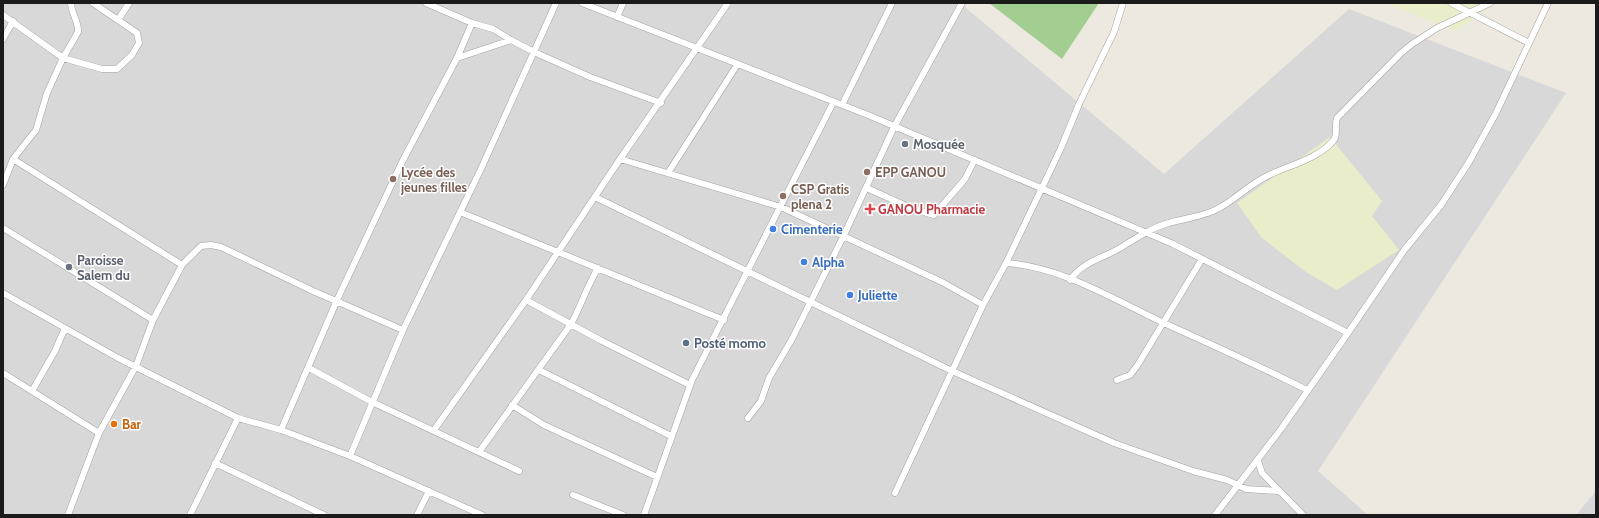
<svg xmlns="http://www.w3.org/2000/svg" width="1599" height="518" font-family="Cabin,sans-serif">
  <style>
    .residential { fill: #d9d8d8 }
    .farmland { fill: #eaedc9 }
    .forest { fill: #a3ce92 }
    .lines { fill: none; stroke-linecap: round; stroke-linejoin: round }
    .minor-casing { stroke: #a2a2a2; stroke-width: 7 }
    .minor { stroke: #fff; stroke-width: 6 }
    .worship-dot { fill: #6b7280; stroke: #fff; stroke-width: 1.5 }
    .education-dot { fill: #8d6e63; stroke: #fff; stroke-width: 1.5 }
    .health-dot { fill: #e0444e; stroke: #fff; stroke-width: 1.5 }
    .shop-dot { fill: #3f7fe0; stroke: #fff; stroke-width: 1.5 }
    .service-dot { fill: #5c6f8a; stroke: #fff; stroke-width: 1.5 }
    .food-dot { fill: #e8710a; stroke: #fff; stroke-width: 1.5 }
    .labels { text-anchor: middle; stroke-width: 3; stroke-linejoin: round; paint-order: stroke }
    .worship-label { font-size: 13px; font-weight: bold; fill: #5b616d; stroke: #fff; text-anchor: start }
    .education-label { font-size: 13px; font-weight: bold; fill: #785e54; stroke: #fff; text-anchor: start }
    .health-label { font-size: 13px; font-weight: bold; fill: #be3a42; stroke: #fff; text-anchor: start }
    .shop-label { font-size: 13px; font-weight: bold; fill: #366cbe; stroke: #fff; text-anchor: start }
    .service-label { font-size: 13px; font-weight: bold; fill: #4e5e75; stroke: #fff; text-anchor: start }
    .food-label { font-size: 13px; font-weight: bold; fill: #c56008; stroke: #fff; text-anchor: start }
  </style>
  <rect width="100%" height="100%" fill="#ede9e0"/>
  <path class="residential" d="M3 3H960L1164 174 1349 9 1566 93 1318 471 1368 515H3Z
    M1596 491V515H1576Z"/>
  <path class="farmland" d="M1385 3H1495L1456 31Z
    M1330 137 1382 201 1372 216 1399 250 1337 290 1306 272 1262 238 1237 203Z"/>
  <path class="forest" d="M989 3H1099L1062 59Z"/>
  <g class="lines">
    <g class="minor-casing">
      <path id="minor" d="M426 3 472 23 493 29 511 40
        M582 3 868 115 1173 244 1348 333 1405 249 1441 205 1469 162 1496 113 1548 3
        M1451 3 1529 43
        M3 15 63 58 102 69H117L132 55 139 43 137 33 93 3
        M617 17 623 3
        M118 20 129 3
        M3 39 13 21
        M457 58 511 40 534 52 590 77 661 103
        M842 105 892 3
        M13 159 182 265
        M620 159 781 207 942 282 983 305
        M668 173 737 65
        M3 185 13 159 36 130 47 93 63 58 78 32C79 22 71 13 71 3
        M869 189 913 209 934 215 965 179 974 161
        M595 197 952 371 1114 443 1193 471 1227 480 1246 489 1278 491
        M460 212 724 320
        M3 228 153 320
        M1006 263C1062 267 1113 299 1164 323 1212 345 1260 366 1307 390
        M1070 280C1082 262 1103 258 1120 248 1136 238 1151 228 1169 223 1185 218 1204 217 1219 208 1236 199 1251 183 1269 175 1290 165 1318 159 1334 140 1338 135 1334 126 1337 118L1401 53 1412 44 1437 28 1490 3
        M3 293 118 358 238 418 281 430 350 456 482 515
        M526 300 602 341 690 385
        M309 368 372 402 519 471
        M539 370 671 436
        M3 373 99 433
        M1117 380 1130 375 1137 366 1202 259
        M32 391 55 351 65 328
        M512 405 544 425 657 477
        M748 418 761 401 769 378 791 341 844 235 894 127 962 3
        M281 430 337 300 403 160 457 58 472 23
        M434 430 526 300 620 159 728 3
        M479 452 571 324C581 306 587 286 598 268
        M350 456 403 330 480 171 556 3
        M1258 461 1262 473 1303 515
        M215 463 324 515
        M895 493 983 305 1006 263 1061 148 1079 104 1114 32 1123 3
        M573 495 623 515
        M68 515 99 433 136 366 153 320 182 265 201 246 211 245 221 247 313 291 403 330
        M190 515 238 418
        M417 515 429 491
        M644 515 692 380 833 103
        M1215 515 1281 429 1348 333"/>
    </g>
    <use href="#minor" class="minor"/>
  </g>
  <g class="worship-dot">
    <circle cx="905" cy="144" r="4"/>
    <circle cx="69" cy="267" r="4"/>
  </g>
  <g class="education-dot">
    <circle cx="867" cy="172" r="4"/>
    <circle cx="393" cy="179" r="4"/>
    <circle cx="783" cy="196" r="4"/>
  </g>
  <path class="health-dot" d="M868 203h4v4h4v4h-4v4h-4v-4h-4v-4h4z"/>
  <g class="shop-dot">
    <circle cx="773" cy="229" r="4"/>
    <circle cx="804" cy="262" r="4"/>
    <circle cx="850" cy="295" r="4"/>
  </g>
  <circle class="service-dot" cx="686" cy="343" r="4"/>
  <circle class="food-dot" cx="114" cy="424" r="4"/>
  <g class="labels">
    <g class="worship-label">
      <text x="913" y="149">Mosquée</text>
      <text x="77" y="265">Paroisse<tspan x="77" dy="15">Salem du</tspan></text>
    </g>
    <g class="education-label">
      <text x="401" y="177">Lycée des<tspan x="401" dy="15">jeunes filles</tspan></text>
      <text x="875" y="177">EPP GANOU</text>
      <text x="791" y="194">CSP Gratis<tspan x="791" dy="15">plena 2</tspan></text>
    </g>
    <g class="health-label">
      <text x="878" y="214">GANOU Pharmacie</text>
    </g>
    <g class="shop-label">
      <text x="781" y="234">Cimenterie</text>
      <text x="812" y="267">Alpha</text>
      <text x="858" y="300">Juliette</text>
    </g>
    <g class="service-label">
      <text x="694" y="348">Posté momo</text>
    </g>
    <g class="food-label">
      <text x="122" y="429">Bar</text>
    </g>
  </g>
  <rect width="1599" height="518" fill="none" stroke="#1b1b1b" stroke-width="8"/>
</svg>
